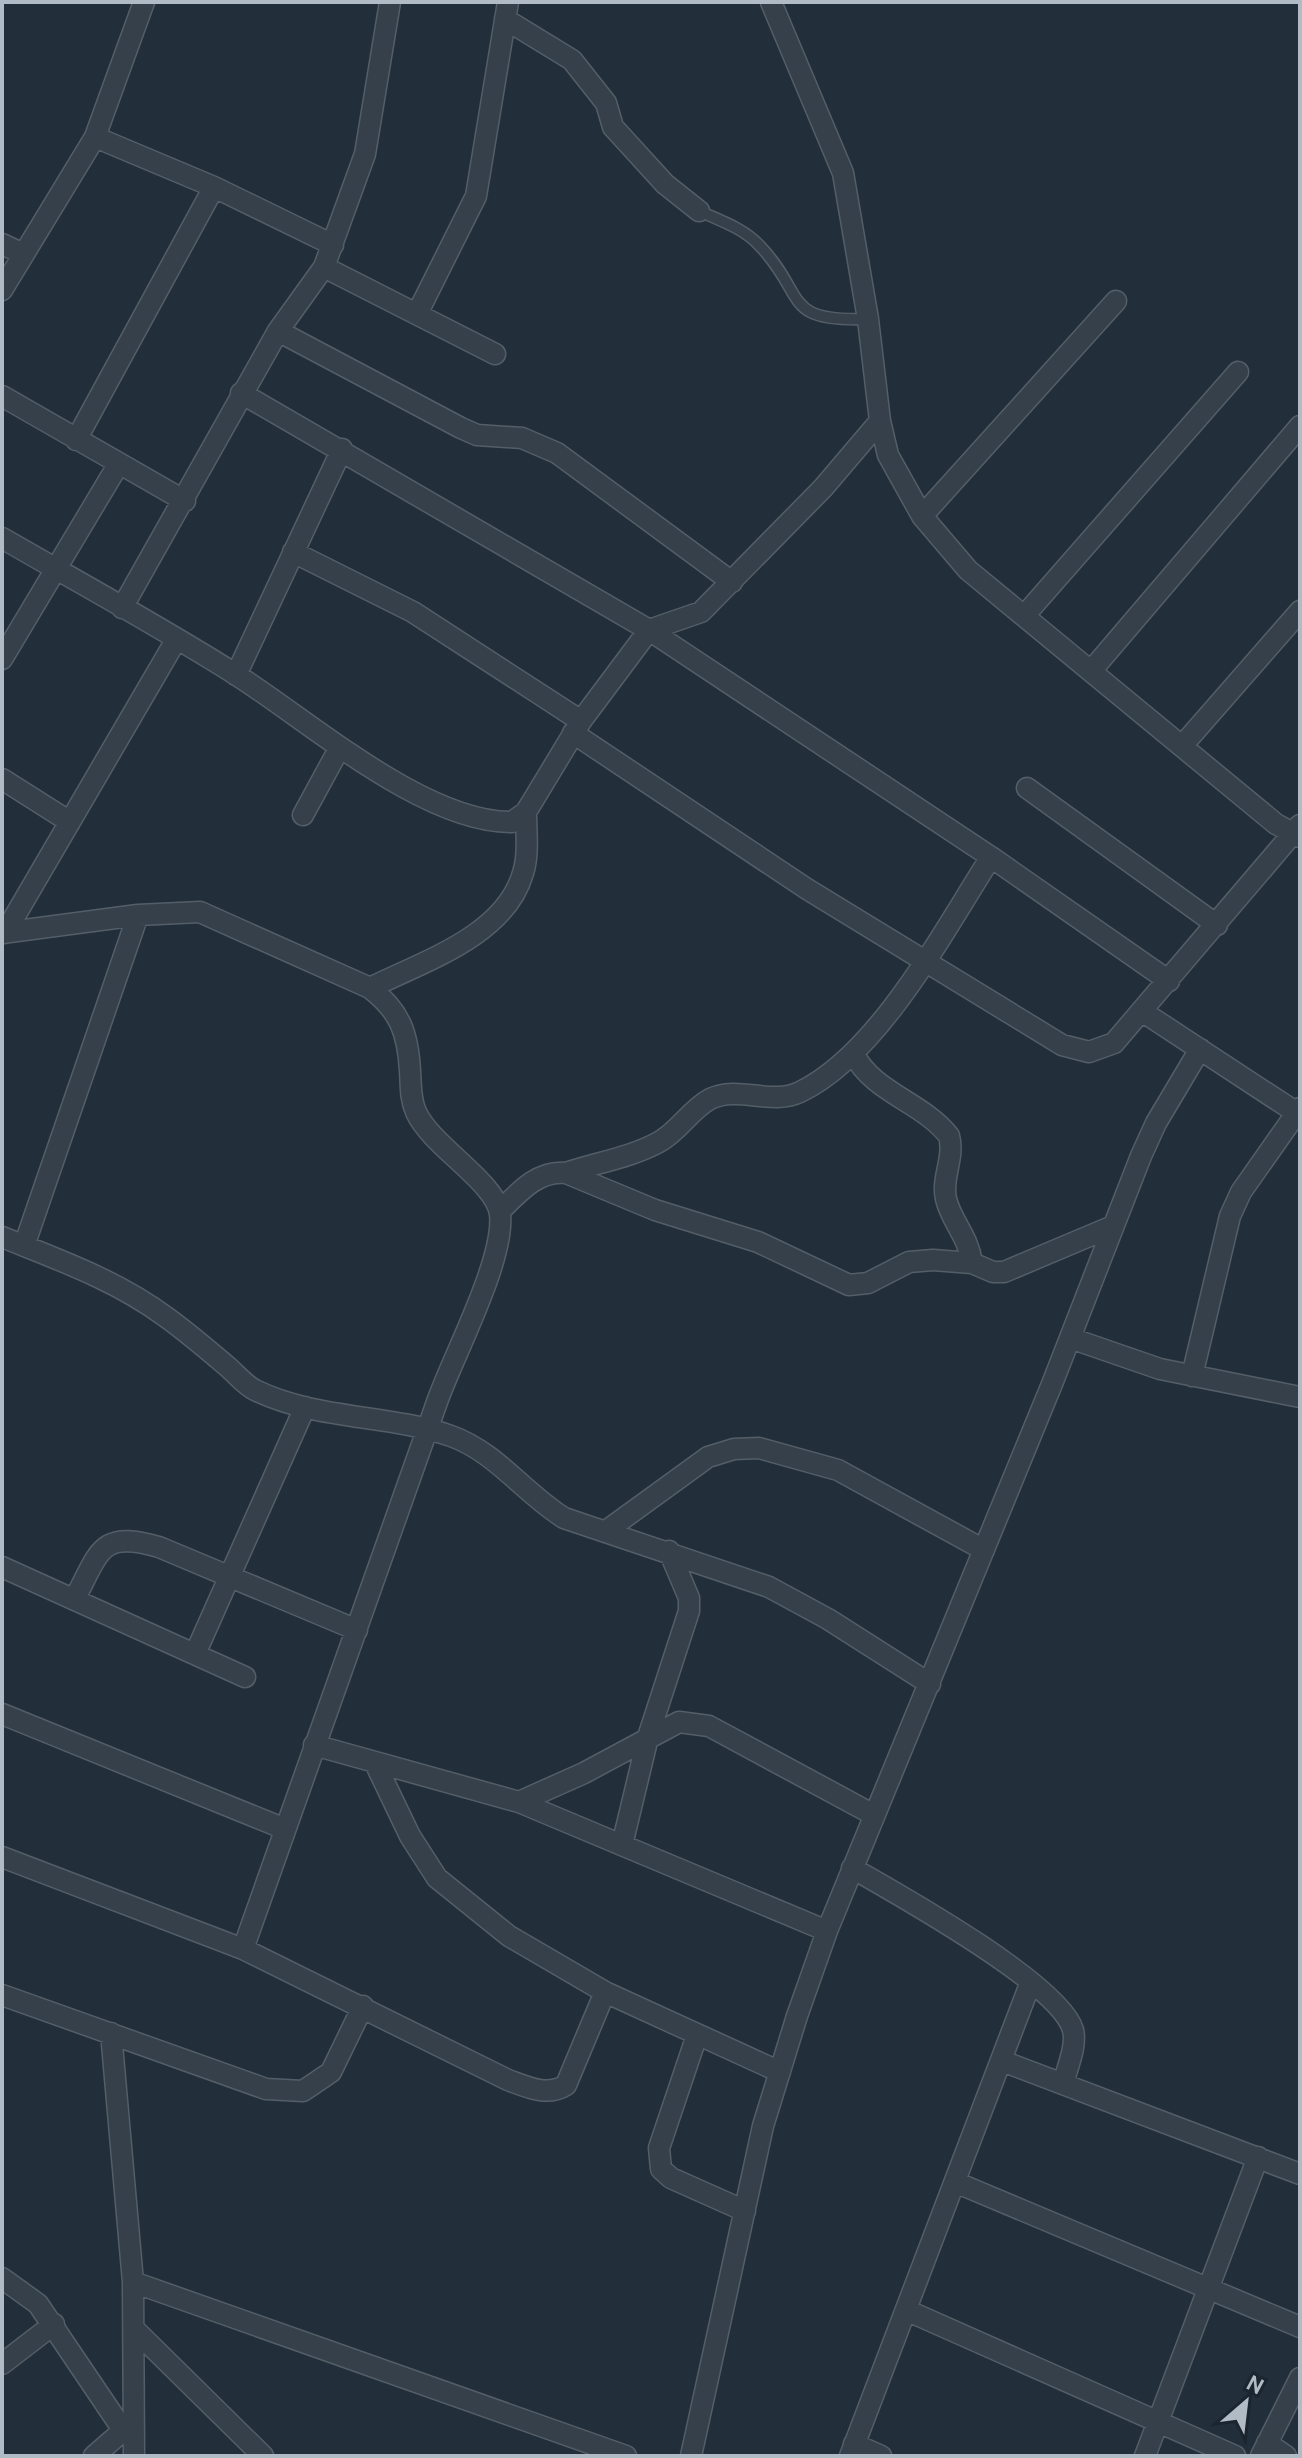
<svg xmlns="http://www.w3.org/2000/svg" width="1302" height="2458" font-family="Cabin,sans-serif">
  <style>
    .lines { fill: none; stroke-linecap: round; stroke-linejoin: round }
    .service-casing { stroke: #545e68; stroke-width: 13 }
    .minor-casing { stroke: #545e68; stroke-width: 23 }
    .service { stroke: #36404a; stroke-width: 10 }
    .minor { stroke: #36404a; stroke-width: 20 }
  </style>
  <rect width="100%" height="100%" fill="#222e39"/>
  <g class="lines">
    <g class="service-casing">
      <path id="service" d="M699 211C719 220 743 228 759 245 808 296 780 322 868 319"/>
    </g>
    <g class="minor-casing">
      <path id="minor" d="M771 2 843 173 868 319 880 421 888 455 922 516 968 570 1276 824 1300 837
        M505 19 572 60 606 103 613 127 665 184 699 211
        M95 137 214 187 333 245
        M2 244 23 254
        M324 267 495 354
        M2 290 95 137 144 2
        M417 314 476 196 508 2
        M278 331 461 428 477 435 522 438 557 453 732 582
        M241 393 649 630 991 857 1169 981
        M2 396 185 501
        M76 440 214 187
        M922 516 1116 301
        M2 538C80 583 159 626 235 674 308 720 424 823 512 822L526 812 581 721 649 630 701 612 823 488 880 421
        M293 552 413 612 581 721
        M122 608 278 331 324 267 365 154 390 2
        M1024 616 1238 372
        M2 659 118 465
        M1091 671 1300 426
        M236 675 342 449
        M573 733 807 889 1062 1045 1089 1052 1114 1043 1300 825
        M1182 746 1300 611
        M2 779 70 822
        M1027 788 1217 925
        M303 815 340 747
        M2 933 138 915 200 912 370 988C400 1011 408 1033 410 1071 411 1085 410 1099 416 1112 431 1146 496 1182 500 1214 505 1260 453 1356 437 1402 372 1584 307 1766 243 1949
        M5 933 176 640
        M370 988C424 961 505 936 523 873 529 855 526 831 526 812
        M1143 1012 1300 1115
        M854 1054C872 1092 924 1103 949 1136 955 1158 941 1178 946 1199 952 1223 968 1235 972 1263
        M566 1173C596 1163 632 1157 659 1142 679 1131 690 1110 710 1099 739 1085 771 1106 800 1092 879 1054 944 930 991 857
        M500 1211C519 1192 538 1170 566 1173L655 1210 758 1242 849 1285 868 1283 909 1262 933 1260 972 1263 993 1272H1004L1113 1226
        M2 1237C59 1260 116 1280 166 1317 187 1332 208 1350 228 1367 237 1375 245 1385 255 1390 316 1420 388 1414 451 1436 496 1452 524 1493 564 1518L769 1587 828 1619 930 1684
        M24 1246 138 915
        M1070 1338 1160 1369 1300 1397
        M1192 1376 1230 1216 1241 1192 1300 1108
        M606 1531 708 1457 734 1449 759 1448 838 1470 984 1550
        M2 1567 245 1677
        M75 1598C100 1551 100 1530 159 1547L357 1630
        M195 1654 305 1407
        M2 1714 285 1829
        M314 1745 519 1802 827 1931
        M375 1763 410 1836 437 1878 509 1936 605 1992 780 2072
        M519 1802 584 1773 679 1722 709 1726 874 1815
        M622 1845 648 1737 689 1611V1598L669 1551
        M2 1857 243 1949 508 2080C527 2087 547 2097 566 2085L605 1992
        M852 1868C896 1893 1061 1985 1073 2030 1077 2046 1067 2068 1063 2084
        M2 1995 266 2089 303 2091 331 2072 363 2006
        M111 2033 133 2282 134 2456
        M697 2035 659 2148 661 2169 671 2178 745 2211
        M1002 2061 1300 2174
        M955 2182 1300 2327
        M2 2278 38 2304 123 2430
        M133 2282 626 2456
        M906 2310 1235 2456
        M134 2329 263 2456
        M2 2364 54 2324
        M1267 2443 1286 2456
        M854 2444 881 2456
        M94 2456 133 2422
        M691 2456 763 2126 797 2016 827 1931 1052 1384 1141 1156 1156 1123 1200 1049
        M850 2456 1030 1984
        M1145 2456 1258 2157
        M1261 2456 1300 2378"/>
    </g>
    <use href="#service" class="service"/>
    <use href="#minor" class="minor"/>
  </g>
  <rect width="1302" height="2458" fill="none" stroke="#b1bbc6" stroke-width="8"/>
  <g transform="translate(1246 2402) rotate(28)" stroke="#1b252f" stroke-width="6" paint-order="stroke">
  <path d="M0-6L14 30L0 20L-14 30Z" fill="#b1bbc6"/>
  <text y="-12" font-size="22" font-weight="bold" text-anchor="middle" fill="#b1bbc6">N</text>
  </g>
</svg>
